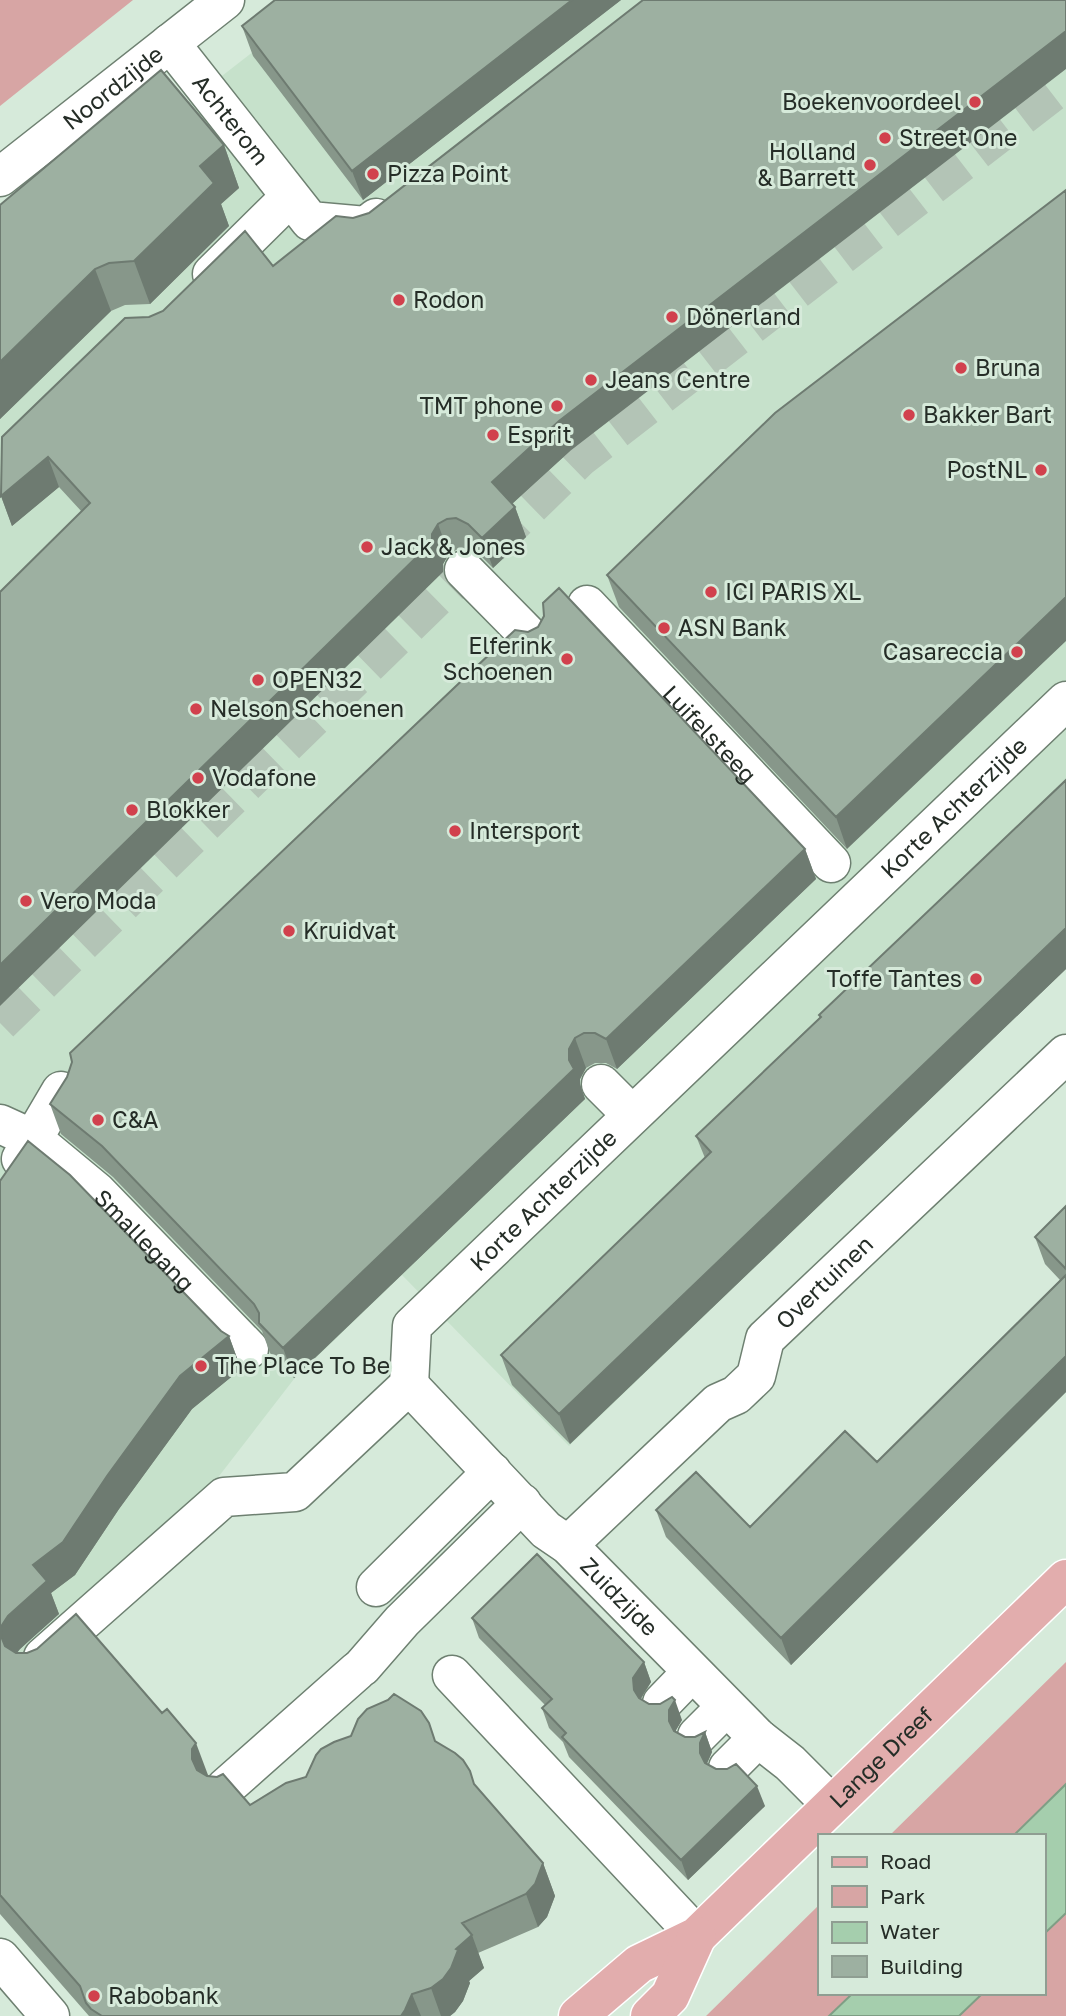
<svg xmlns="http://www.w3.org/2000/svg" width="1066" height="2016" font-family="'Golos Text',sans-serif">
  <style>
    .built { fill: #c6e1cb }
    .green { fill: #d7a5a4 }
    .water { fill: #a5cead; stroke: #7f9e85; stroke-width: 2 }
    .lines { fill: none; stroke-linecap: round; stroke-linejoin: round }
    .minor-tunnel { stroke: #b3c4b6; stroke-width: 38; stroke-dasharray: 38 19; stroke-linecap: butt }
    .minor-casing { stroke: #6e8071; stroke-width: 41 }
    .major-casing { stroke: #fff; stroke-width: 41 }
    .minor { stroke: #fff; stroke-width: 38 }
    .major { stroke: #e2adad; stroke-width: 38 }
    .wall { fill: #87978a }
    .shaded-wall { fill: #6e7b71 }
    .building { fill: #9db0a1; stroke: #6e7b71; stroke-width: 2 }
    .poi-dot { fill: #d1414d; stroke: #d6eada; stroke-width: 2.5 }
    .labels { text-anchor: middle; stroke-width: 6; stroke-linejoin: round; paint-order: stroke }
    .street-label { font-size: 23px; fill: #252d27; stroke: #d6eada }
    .poi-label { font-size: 23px; fill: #252d27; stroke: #d6eada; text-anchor: start }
  </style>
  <rect width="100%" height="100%" fill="#d6eada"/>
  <path class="built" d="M320 0H1066V968L569 1446 402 1275 294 1379 87 1647 0 1723V259L182 107Z"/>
  <path class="green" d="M0 0H133L0 106Z
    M1066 1662V1784L1013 1836H889Z
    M819 1905V1993H853L829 2016H706Z
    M1066 1913V2016H959L983 1993H1043V1935Z"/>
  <path class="water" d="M1066 1784V1913L1043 1935V1836H1013Z
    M853 1993H983L959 2016H829Z"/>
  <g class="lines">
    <path class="minor-tunnel" d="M0 1023 580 458 1066 82"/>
    <g class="minor-casing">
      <g id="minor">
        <path id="s1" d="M170 43 310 221 366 226 376 218"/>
        <path id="s2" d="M0 177 225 0"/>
        <path d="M212 274 290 197"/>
        <path d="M464 570 534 641"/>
        <path id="s3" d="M587 605 831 863"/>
        <path d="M601 1084 632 1115"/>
        <path id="s4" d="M0 1124 33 1139 97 1192 249 1349"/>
        <path d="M21 1159 61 1091"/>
        <path id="s5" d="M409 1385 546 1530 568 1545 758 1738 790 1763 832 1805"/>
        <path id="s6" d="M568 1545 718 1403 736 1395 756 1376 765 1339 1066 1054"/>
        <path d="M376 1587 492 1472"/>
        <path id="s7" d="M43 1657 224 1497 295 1492 409 1385 412 1326 1066 701"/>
        <path d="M362 1667 402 1621 522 1503"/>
        <path d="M452 1675 697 1936"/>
        <path d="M662 1703 692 1672"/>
        <path d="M697 1736 726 1707"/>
        <path d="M728 1768 758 1738"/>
        <path d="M225 1788 357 1671"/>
        <path d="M0 1958 50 2016"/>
      </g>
    </g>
    <g class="major-casing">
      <g id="major">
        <path id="s8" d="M578 2016 639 1964 697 1936 1066 1579"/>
        <path d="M650 2016 670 1996 697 1936"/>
      </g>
    </g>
    <use href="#minor" class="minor"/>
    <use href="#major" class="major"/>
  </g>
  <path class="wall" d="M621 0 363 200 253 56 242 26Z
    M224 145 239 188 221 204 229 226 150 304 125 305 111 311 0 419V205Z
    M1066 190 847 849 619 607 607 575Z
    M273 266 570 451 512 504 515 507 526 537 493 568 479 554 467 548 458 549 449 554 443 564V572L82 512 59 487 12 526 1 496 149 317Z
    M1066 780V969L570 1444 512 1385 501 1355 705 1158 696 1136 820 1017 819 1015Z
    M805 849 816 879 617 1069 606 1063H595L586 1068 580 1079V1084L585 1099 294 1378 270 1353 262 1331 113 1177 61 1134 50 1104Z
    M0 1181 229 1336 241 1369 192 1409 119 1509 75 1575 51 1593 59 1614 20 1649 16 1653 208 1775 250 1805 435 1741 475 1785 543 1863 555 1896 547 1917 538 1927 478 1953 484 1968 469 1981 470 1983 463 2001 455 2012 450 2016H89L0 1914Z
    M1066 1206V1392L791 1665 666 1537 656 1510 750 1527 877 1462 1060 1280 1045 1264 1035 1237Z
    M472 1618 644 1662 651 1682 641 1699 682 1720 676 1730V1732L685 1737H695L705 1732 712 1752 707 1764 765 1806 688 1880 569 1757 563 1742 549 1728 542 1708 545 1705 479 1638Z"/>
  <path class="shaded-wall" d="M572 0H621L363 200 352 171Z
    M1066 31V69L570 451 503 512 492 482 559 421Z
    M224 145 239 188 221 204 229 226 150 304 134 261 200 166Z
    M95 269 111 311 0 419V362Z
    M48 457 59 487 12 526 1 496Z
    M515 507 526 537 493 568 482 538Z
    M438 524 449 554 443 564V572L0 1006V965L432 534Z
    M1066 597V641L847 849 836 817Z
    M805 849 816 879 617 1069 606 1039Z
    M1066 928V969L570 1444 559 1414Z
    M575 1038 586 1068 580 1079V1084L585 1099 294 1378 283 1348 569 1060V1049Z
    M229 1336 241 1369 192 1409 119 1509 75 1575 51 1593 59 1614 20 1649 14 1657 13 1669 1 1636 2 1625 33 1565 107 1476 180 1376Z
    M1066 1356V1392L791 1665 781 1638Z
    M644 1662 651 1682 641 1698V1710L634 1690 633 1678Z
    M675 1700 682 1720 676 1730V1741L669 1721V1710Z
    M705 1732 712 1752 707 1763V1773L700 1753V1743Z
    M196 1743 208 1775 204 1782 192 1759V1749Z
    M757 1786 765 1806 688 1880 681 1860Z
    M543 1863 555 1896 547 1917 538 1927 526 1894Z
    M472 1935 484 1968 469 1981 470 1983 463 2001 455 2012 450 2016H441L431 1988 456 1949Z
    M412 1994 421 2016H401Z"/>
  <path class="building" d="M275 0H572L352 171 242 26Z
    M643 0H1066V31L559 421 492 482 515 507 482 538 468 524 456 518 447 519 438 524 432 534V542L0 965V592L90 503 48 457 1 496 2 437 125 318 149 317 163 311 245 231 273 266 336 216 353 218 369 213Z
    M161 70 224 145 200 166 214 183 134 261 109 263 95 269 0 362V205Z
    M1066 190V597L836 817 607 575 775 413Z
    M559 588 805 849 606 1039 595 1033H584L575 1038 569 1049V1060L574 1069 283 1348 259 1323V1313L254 1304 102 1146 50 1104 67 1077 72 1062 70 1053 515 630 528 632 538 627 544 616 543 603Z
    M1066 780V928L559 1414 501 1355 711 1152 696 1136 821 1017 819 1015Z
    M28 1141 70 1175 221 1331 229 1336 180 1376 107 1476 63 1542 33 1565 47 1581 8 1616 2 1625 1 1636 5 1646 16 1653H27L37 1649 76 1614 162 1713 167 1709 196 1743 192 1749V1759L197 1770 207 1776 217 1777 223 1774 250 1805 286 1783 306 1777 316 1755 321 1749 334 1742 351 1736 358 1719 367 1709 388 1700 394 1694 421 1711 429 1723 435 1741 455 1753 463 1760 470 1771 474 1784 543 1863 535 1884 526 1894 462 1923 472 1935 456 1949 458 1950 451 1968 443 1979 431 1988 412 1994 405 2010 401 2016H102L91 2009 86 2003 80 1986 0 1895V1181Z
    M1066 1206V1269L1035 1237Z
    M1066 1275V1356L781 1638 656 1510 696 1472 750 1527 845 1431 877 1462Z
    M537 1554 644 1662 633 1678 634 1690 639 1698 649 1704H660L672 1697 675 1700 669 1710V1721L674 1731 685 1737H695L705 1732 700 1743V1753L705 1763 716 1769H727L736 1764 757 1786 681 1860 562 1737 566 1733 542 1708 552 1699 472 1618Z"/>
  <g class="poi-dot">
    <circle cx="975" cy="102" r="7"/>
    <circle cx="885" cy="138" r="7"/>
    <circle cx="870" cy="165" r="7"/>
    <circle cx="373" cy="174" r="7"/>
    <circle cx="399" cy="300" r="7"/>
    <circle cx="672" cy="317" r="7"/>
    <circle cx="961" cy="368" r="7"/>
    <circle cx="591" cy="380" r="7"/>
    <circle cx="557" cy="406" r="7"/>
    <circle cx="909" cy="415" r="7"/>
    <circle cx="493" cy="435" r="7"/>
    <circle cx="1041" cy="470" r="7"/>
    <circle cx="367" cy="547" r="7"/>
    <circle cx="711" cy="592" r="7"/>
    <circle cx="664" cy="628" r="7"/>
    <circle cx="1017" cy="652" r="7"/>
    <circle cx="567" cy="659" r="7"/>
    <circle cx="258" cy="680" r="7"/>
    <circle cx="196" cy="709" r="7"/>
    <circle cx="198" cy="778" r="7"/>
    <circle cx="132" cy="810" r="7"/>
    <circle cx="455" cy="831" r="7"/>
    <circle cx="26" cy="901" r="7"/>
    <circle cx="289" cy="931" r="7"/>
    <circle cx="976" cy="979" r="7"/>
    <circle cx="98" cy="1120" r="7"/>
    <circle cx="201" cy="1366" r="7"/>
    <circle cx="94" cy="1996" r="7"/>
  </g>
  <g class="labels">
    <g class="street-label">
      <text dy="8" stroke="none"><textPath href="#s2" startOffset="144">Noordzijde</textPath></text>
      <text dy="8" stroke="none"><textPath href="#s1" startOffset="98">Achterom</textPath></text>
      <text dy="8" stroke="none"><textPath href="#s3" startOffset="178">Luifelsteeg</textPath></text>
      <text dy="8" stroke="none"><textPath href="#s7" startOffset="1278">Korte Achterzijde</textPath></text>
      <text dy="8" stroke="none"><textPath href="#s7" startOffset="710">Korte Achterzijde</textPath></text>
      <text dy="8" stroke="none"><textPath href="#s4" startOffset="187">Smallegang</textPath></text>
      <text dy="8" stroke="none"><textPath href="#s6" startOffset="374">Overtuinen</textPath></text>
      <text dy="8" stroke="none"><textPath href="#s5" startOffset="299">Zuidzijde</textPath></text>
      <text dy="8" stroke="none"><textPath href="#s8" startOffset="401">Lange Dreef</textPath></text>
    </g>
    <g class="poi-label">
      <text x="961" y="110" text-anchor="end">Boekenvoordeel</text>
      <text x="899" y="146">Street One</text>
      <text x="856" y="160" text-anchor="end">Holland<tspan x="856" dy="26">&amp; Barrett</tspan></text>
      <text x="387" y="182">Pizza Point</text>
      <text x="413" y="308">Rodon</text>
      <text x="686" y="325">Dönerland</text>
      <text x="975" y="376">Bruna</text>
      <text x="605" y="388">Jeans Centre</text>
      <text x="543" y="414" text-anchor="end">TMT phone</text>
      <text x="923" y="423">Bakker Bart</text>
      <text x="507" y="443">Esprit</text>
      <text x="1027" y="478" text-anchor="end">PostNL</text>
      <text x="381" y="555">Jack &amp; Jones</text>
      <text x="725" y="600">ICI PARIS XL</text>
      <text x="678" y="636">ASN Bank</text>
      <text x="553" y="654" text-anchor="end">Elferink<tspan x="553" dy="26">Schoenen</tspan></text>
      <text x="1003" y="660" text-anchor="end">Casareccia</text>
      <text x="272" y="688">OPEN32</text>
      <text x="210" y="717">Nelson Schoenen</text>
      <text x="212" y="786">Vodafone</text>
      <text x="146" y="818">Blokker</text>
      <text x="469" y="839">Intersport</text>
      <text x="40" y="909">Vero Moda</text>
      <text x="303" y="939">Kruidvat</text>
      <text x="962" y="987" text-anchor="end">Toffe Tantes</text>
      <text x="112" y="1128">C&amp;A</text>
      <text x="215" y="1374">The Place To Be</text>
      <text x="108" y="2004">Rabobank</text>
    </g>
  </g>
  <rect x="818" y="1834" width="228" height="161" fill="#d6eada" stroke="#8f9e92" stroke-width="2"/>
  <rect x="832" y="1857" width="35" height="10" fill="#e2adad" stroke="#8f9e92" stroke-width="2"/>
  <text x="880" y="1869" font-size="21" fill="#252d27">Road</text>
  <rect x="832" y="1886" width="35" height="21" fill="#d7a5a4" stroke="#8f9e92" stroke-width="2"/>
  <text x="880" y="1904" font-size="21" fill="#252d27">Park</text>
  <rect x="832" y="1922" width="35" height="21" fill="#a5cead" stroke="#8f9e92" stroke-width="2"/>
  <text x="880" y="1939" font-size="21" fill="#252d27">Water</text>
  <rect x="832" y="1956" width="35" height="21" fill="#9db0a1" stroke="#8f9e92" stroke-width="2"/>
  <text x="880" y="1974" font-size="21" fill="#252d27">Building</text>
</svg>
